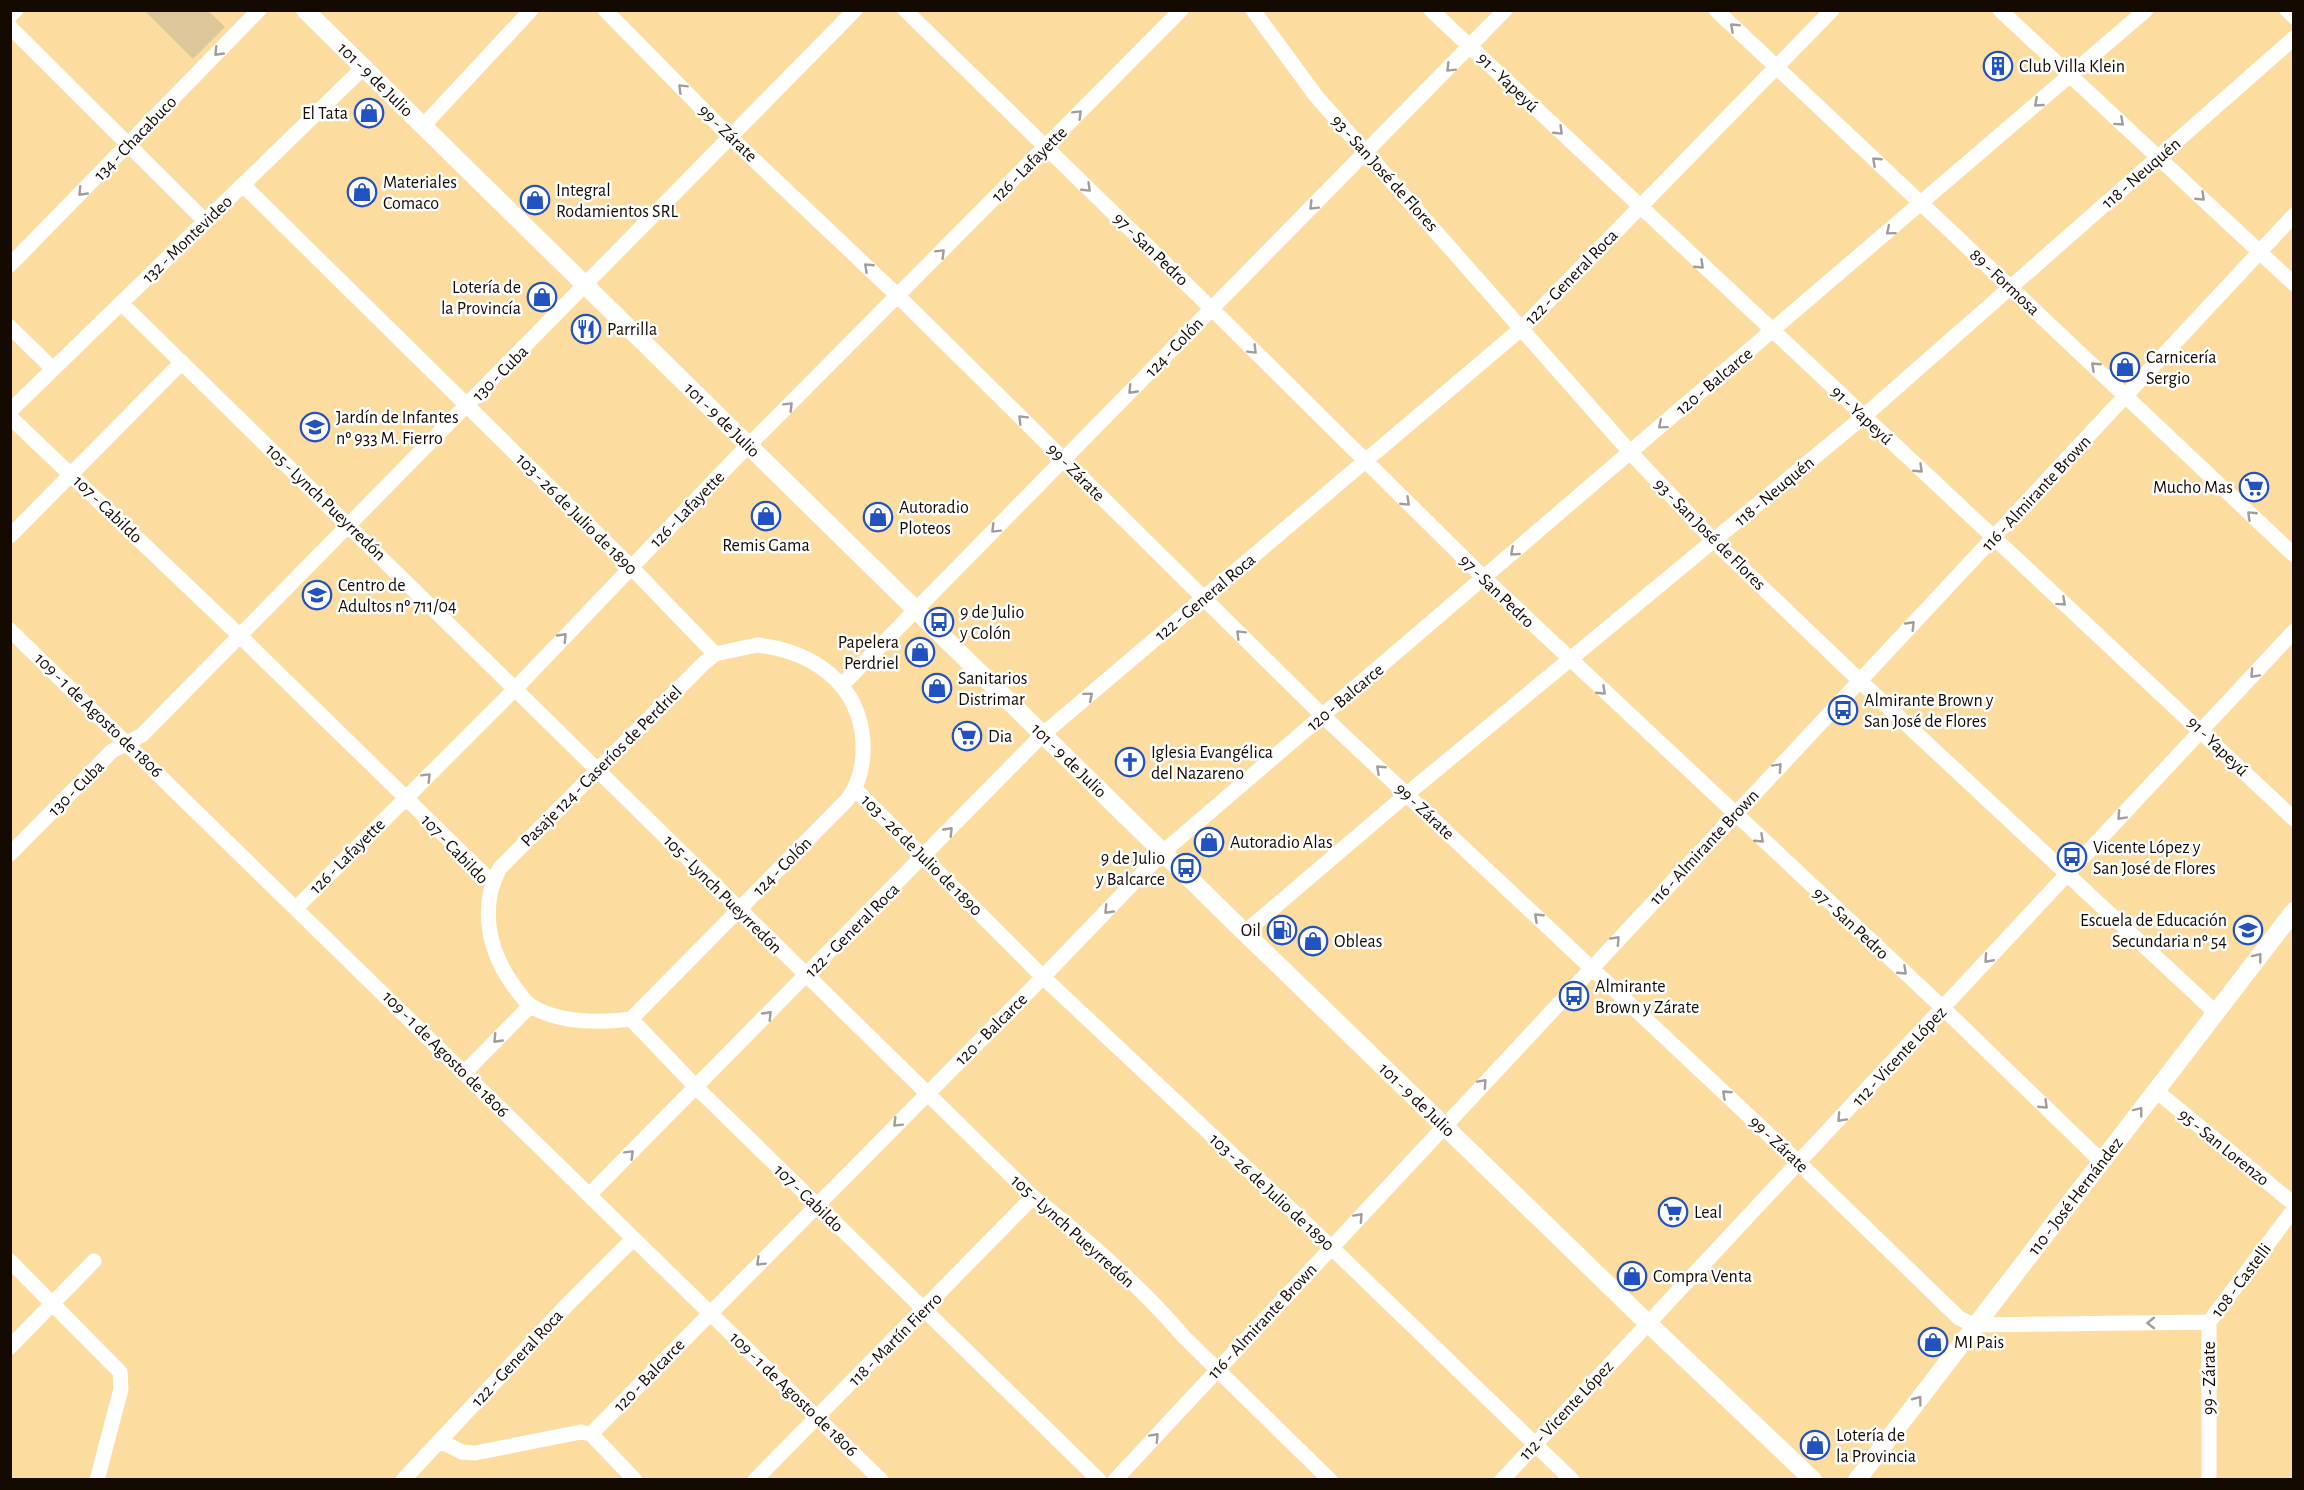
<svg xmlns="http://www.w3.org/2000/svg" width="2304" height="1490" font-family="'Alegreya Sans',sans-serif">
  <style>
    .pitch { fill: #ddc69a }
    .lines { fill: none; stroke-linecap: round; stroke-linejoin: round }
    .minor { stroke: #fff; stroke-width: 15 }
    .tertiary { stroke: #fff; stroke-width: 18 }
    .oneway { stroke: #a19d99 }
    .labels { text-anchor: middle; stroke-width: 5; stroke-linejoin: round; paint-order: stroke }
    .poi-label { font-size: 18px; fill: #150a00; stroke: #fff; text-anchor: start }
    .street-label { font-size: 18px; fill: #150a00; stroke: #fff }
  </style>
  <rect width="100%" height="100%" fill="#fcdc9f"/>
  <path class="pitch" d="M145 11H208L225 27 193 59Z"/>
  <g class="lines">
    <path class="minor" d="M605 10 731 138 898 296 1323 716 1799 1163 1959 1318 1974 1325 2209 1322
      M905 10 1212 309 1484 578 1943 1008 2100 1160
      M1253 10 1316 96 1630 452 1714 541 1859 680 2215 1012
      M1431 10 2294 819
      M1716 10 2294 555
      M2000 10 2294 284
      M2287 10 2294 17
      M10 16 16 10
      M10 27 205 221
      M423 126 531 10
      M243 185 631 567 715 654
      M10 265 259 10
      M121 303 1033 1197C1086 1239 1140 1285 1183 1336L1330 1480
      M10 327 53 369
      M10 411 364 67
      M10 417 239 635 492 882
      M10 536 182 362
      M10 630 881 1480
      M757 645C812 651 860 683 863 743 864 764 860 783 847 800L631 1019C599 1023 559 1023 531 1006 525 1002 520 994 516 989 489 954 478 907 500 868L703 664 715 654Z
      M843 684 1505 10
      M855 789 1043 977 1331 1247 1572 1480
      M10 854 112 751 142 735 855 10
      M297 907 515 689 733 461 1181 10
      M1244 933 1407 794 1863 417 2294 38
      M631 1019 697 1088 1099 1480
      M465 1072 530 1006
      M2155 1090 2294 1204
      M589 1195 1042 735 1522 328 1832 10
      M10 1261 120 1372 121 1389 97 1480
      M2209 1322V1480
      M2209 1322 2294 1209
      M10 1347 94 1261
      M591 1434 1043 977 1163 852 2146 10
      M440 1441 462 1452 475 1453 581 1432 591 1434 635 1480
      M403 1480 565 1307 633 1239
      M755 1480 1033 1197
      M1115 1480 2294 215
      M1502 1480 2294 631"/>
    <g class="tertiary">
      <path id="s1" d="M305 10 1240 928 1632 1308 1813 1480"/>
      <path id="s2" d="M1857 1480 2294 911"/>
    </g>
  </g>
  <defs><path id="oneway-chevron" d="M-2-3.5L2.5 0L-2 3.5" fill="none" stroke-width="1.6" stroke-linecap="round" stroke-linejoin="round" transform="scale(1.5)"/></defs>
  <g class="oneway">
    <use href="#oneway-chevron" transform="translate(1734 27) rotate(-137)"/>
    <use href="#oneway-chevron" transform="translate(218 52) rotate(134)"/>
    <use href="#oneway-chevron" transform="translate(1450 68) rotate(135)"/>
    <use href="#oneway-chevron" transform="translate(682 88) rotate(-135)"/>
    <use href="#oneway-chevron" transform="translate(2038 103) rotate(139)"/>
    <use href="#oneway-chevron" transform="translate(1078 114) rotate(-45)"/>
    <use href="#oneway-chevron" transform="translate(2120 122) rotate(42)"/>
    <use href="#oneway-chevron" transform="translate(1559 131) rotate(44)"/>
    <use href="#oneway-chevron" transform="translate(1876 161) rotate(-137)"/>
    <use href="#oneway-chevron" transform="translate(1087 188) rotate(44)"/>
    <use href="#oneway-chevron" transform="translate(82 192) rotate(134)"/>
    <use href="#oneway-chevron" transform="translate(2201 197) rotate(44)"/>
    <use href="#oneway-chevron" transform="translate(1313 206) rotate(135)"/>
    <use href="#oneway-chevron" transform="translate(1890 231) rotate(140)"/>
    <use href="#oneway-chevron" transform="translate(941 253) rotate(-45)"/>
    <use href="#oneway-chevron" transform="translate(1700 265) rotate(43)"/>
    <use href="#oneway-chevron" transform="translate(868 267) rotate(-137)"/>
    <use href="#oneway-chevron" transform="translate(1253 350) rotate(45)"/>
    <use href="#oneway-chevron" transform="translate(2095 366) rotate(-137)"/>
    <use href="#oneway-chevron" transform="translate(1132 390) rotate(134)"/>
    <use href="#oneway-chevron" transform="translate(789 406) rotate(-45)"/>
    <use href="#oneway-chevron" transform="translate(1022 419) rotate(-135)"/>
    <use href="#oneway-chevron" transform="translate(1662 425) rotate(140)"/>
    <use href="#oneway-chevron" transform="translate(1919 469) rotate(43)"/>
    <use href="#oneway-chevron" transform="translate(1406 502) rotate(44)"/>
    <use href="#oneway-chevron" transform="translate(2251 515) rotate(-136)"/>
    <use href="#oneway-chevron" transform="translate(995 529) rotate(135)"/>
    <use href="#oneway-chevron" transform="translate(1514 552) rotate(139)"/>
    <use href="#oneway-chevron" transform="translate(2062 602) rotate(42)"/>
    <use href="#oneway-chevron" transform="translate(1911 625) rotate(-46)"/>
    <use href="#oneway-chevron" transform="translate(1240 634) rotate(-135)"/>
    <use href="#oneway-chevron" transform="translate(563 637) rotate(-46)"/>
    <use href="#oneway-chevron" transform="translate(2254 674) rotate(133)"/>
    <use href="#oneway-chevron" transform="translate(1602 691) rotate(43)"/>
    <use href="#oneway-chevron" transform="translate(1089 696) rotate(-40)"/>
    <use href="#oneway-chevron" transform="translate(1778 767) rotate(-47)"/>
    <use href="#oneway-chevron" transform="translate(1380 769) rotate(-137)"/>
    <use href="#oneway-chevron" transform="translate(427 777) rotate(-45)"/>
    <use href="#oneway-chevron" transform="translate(2121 816) rotate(133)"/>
    <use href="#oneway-chevron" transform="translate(949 831) rotate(-46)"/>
    <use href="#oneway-chevron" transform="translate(1760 839) rotate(43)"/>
    <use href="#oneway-chevron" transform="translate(1108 910) rotate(134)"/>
    <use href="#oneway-chevron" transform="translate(1538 917) rotate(-137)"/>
    <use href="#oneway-chevron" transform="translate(1616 940) rotate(-47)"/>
    <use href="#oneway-chevron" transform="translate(2258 957) rotate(-52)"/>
    <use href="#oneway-chevron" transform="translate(1988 959) rotate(132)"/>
    <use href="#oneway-chevron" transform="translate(1903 971) rotate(43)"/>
    <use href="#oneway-chevron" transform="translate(768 1015) rotate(-46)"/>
    <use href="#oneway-chevron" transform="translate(497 1039) rotate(134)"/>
    <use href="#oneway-chevron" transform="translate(1483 1083) rotate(-47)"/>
    <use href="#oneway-chevron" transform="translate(1726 1094) rotate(-137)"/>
    <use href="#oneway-chevron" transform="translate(2044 1105) rotate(44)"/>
    <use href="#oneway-chevron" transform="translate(2139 1111) rotate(-52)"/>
    <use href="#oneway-chevron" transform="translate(1841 1118) rotate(133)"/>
    <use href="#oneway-chevron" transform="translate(897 1123) rotate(135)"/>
    <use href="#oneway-chevron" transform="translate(630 1154) rotate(-45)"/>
    <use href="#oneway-chevron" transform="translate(1359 1217) rotate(-47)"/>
    <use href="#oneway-chevron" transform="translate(760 1262) rotate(135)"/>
    <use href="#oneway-chevron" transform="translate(2151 1323) rotate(179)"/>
    <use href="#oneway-chevron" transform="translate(1918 1400) rotate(-53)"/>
    <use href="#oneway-chevron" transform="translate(1155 1437) rotate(-47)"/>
  </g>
  <defs>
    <g id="building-ring" transform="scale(1.5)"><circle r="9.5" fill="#fff" stroke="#2152bf" stroke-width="1.5"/><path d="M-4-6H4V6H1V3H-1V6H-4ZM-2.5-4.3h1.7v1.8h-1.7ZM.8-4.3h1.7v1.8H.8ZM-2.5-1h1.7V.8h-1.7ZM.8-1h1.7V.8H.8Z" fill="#2152bf"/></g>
    <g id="shop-ring" transform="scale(1.5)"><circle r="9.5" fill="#fff" stroke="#2152bf" stroke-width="1.5"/><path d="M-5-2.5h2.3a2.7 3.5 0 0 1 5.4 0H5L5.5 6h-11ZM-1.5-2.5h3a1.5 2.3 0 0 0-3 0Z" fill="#2152bf"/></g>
    <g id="restaurant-ring" transform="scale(1.5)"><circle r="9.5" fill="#fff" stroke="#2152bf" stroke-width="1.5"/><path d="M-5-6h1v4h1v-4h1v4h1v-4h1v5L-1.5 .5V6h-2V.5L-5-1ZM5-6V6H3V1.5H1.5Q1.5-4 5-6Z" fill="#2152bf"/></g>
    <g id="school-ring" transform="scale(1.5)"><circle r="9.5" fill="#fff" stroke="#2152bf" stroke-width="1.5"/><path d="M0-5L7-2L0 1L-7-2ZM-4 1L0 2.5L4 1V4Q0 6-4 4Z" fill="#2152bf"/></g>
    <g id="supermarket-ring" transform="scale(1.5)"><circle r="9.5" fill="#fff" stroke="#2152bf" stroke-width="1.5"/><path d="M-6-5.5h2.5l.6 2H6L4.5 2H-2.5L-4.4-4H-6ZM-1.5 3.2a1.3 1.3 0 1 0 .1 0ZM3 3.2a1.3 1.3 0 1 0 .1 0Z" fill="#2152bf"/></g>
    <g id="bus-ring" transform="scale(1.5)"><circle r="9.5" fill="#fff" stroke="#2152bf" stroke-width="1.5"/><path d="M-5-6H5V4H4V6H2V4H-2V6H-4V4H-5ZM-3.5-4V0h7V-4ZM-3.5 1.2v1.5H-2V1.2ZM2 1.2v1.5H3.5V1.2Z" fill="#2152bf"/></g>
    <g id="church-ring" transform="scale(1.5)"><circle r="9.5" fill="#fff" stroke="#2152bf" stroke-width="1.5"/><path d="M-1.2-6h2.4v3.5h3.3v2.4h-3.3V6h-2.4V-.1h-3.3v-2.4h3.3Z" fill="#2152bf"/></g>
    <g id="fuel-ring" transform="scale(1.5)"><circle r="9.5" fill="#fff" stroke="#2152bf" stroke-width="1.5"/><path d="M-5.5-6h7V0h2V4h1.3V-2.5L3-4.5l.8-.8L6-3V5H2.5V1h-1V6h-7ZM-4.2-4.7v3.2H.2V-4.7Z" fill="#2152bf"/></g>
  </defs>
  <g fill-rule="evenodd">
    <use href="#building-ring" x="1998" y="66"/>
    <use href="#shop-ring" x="369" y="113"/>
    <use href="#shop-ring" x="362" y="192"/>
    <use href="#shop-ring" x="535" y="200"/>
    <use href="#shop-ring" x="542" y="297"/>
    <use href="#restaurant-ring" x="586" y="329"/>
    <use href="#shop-ring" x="2125" y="367"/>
    <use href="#school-ring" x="315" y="427"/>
    <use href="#supermarket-ring" x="2254" y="487"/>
    <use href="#shop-ring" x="766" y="516"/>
    <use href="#shop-ring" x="878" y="517"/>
    <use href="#school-ring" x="317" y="595"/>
    <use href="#bus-ring" x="939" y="622"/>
    <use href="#shop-ring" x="920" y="652"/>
    <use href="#shop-ring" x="937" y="688"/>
    <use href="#bus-ring" x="1843" y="710"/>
    <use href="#supermarket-ring" x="967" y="736"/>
    <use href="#church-ring" x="1130" y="762"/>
    <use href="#shop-ring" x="1209" y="842"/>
    <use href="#bus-ring" x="2072" y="857"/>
    <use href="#bus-ring" x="1186" y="868"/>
    <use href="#fuel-ring" x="1282" y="930"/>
    <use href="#school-ring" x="2248" y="930"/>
    <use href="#shop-ring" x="1313" y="941"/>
    <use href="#bus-ring" x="1574" y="996"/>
    <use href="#supermarket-ring" x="1673" y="1212"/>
    <use href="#shop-ring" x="1632" y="1276"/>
    <use href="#shop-ring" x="1933" y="1342"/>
    <use href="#shop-ring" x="1815" y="1445"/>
  </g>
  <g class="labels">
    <g class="poi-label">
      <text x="2019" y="72">Club Villa Klein</text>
      <text x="348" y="119" text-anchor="end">El Tata</text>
      <text x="383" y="188">Materiales<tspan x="383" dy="21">Comaco</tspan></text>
      <text x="556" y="196">Integral<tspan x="556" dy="21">Rodamientos SRL</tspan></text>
      <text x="521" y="293" text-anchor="end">Lotería de<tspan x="521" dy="21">la Provincía</tspan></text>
      <text x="607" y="335">Parrilla</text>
      <text x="2146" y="363">Carnicería<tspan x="2146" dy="21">Sergio</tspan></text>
      <text x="336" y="423">Jardín de Infantes<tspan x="336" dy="21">nº 933 M. Fierro</tspan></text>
      <text x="2233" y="493" text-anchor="end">Mucho Mas</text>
      <text x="899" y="513">Autoradio<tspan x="899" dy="21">Ploteos</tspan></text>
      <text x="766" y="551" text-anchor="middle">Remis Gama</text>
      <text x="338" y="591">Centro de<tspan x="338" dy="21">Adultos nº 711/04</tspan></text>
      <text x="960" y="618">9 de Julio<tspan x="960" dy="21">y Colón</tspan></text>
      <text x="899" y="648" text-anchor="end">Papelera<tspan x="899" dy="21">Perdriel</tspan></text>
      <text x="958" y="684">Sanitarios<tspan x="958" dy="21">Distrimar</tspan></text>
      <text x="1864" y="706">Almirante Brown y<tspan x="1864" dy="21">San José de Flores</tspan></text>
      <text x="988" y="742">Dia</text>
      <text x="1151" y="758">Iglesia Evangélica<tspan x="1151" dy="21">del Nazareno</tspan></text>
      <text x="1230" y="848">Autoradio Alas</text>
      <text x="2093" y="853">Vicente López y<tspan x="2093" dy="21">San José de Flores</tspan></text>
      <text x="1165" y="864" text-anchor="end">9 de Julio<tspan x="1165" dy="21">y Balcarce</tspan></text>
      <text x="2227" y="926" text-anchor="end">Escuela de Educación<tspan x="2227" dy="21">Secundaria nº 54</tspan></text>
      <text x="1261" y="936" text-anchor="end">Oil</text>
      <text x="1334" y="947">Obleas</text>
      <text x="1595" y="992">Almirante<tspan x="1595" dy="21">Brown y Zárate</tspan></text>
      <text x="1694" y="1218">Leal</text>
      <text x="1653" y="1282">Compra Venta</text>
      <text x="1954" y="1348">MI Pais</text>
      <text x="1836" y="1441">Lotería de<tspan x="1836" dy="21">la Provincia</tspan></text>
    </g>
    <g class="street-label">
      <text dy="6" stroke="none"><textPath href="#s1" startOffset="99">101 - 9 de Julio</textPath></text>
      <text transform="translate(1508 82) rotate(44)" y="6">91 - Yapeyú</text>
      <text transform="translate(728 133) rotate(44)" y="6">99 - Zárate</text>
      <text transform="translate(135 138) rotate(-46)" y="6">134 - Chacabuco</text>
      <text transform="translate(1029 164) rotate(-45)" y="6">126 - Lafayette</text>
      <text transform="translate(1385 173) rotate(48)" y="6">93 - San José de Flores</text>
      <text transform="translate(2141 173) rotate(-41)" y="6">118 - Neuquén</text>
      <text transform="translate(187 239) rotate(-44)" y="6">132 - Montevideo</text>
      <text transform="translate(1151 249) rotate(44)" y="6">97 - San Pedro</text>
      <text transform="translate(1571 277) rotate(-46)" y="6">122 - General Roca</text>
      <text transform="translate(2005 282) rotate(43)" y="6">89 - Formosa</text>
      <text transform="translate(1174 347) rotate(-46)" y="6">124 - Colón</text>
      <text transform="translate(500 373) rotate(-45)" y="6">130 - Cuba</text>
      <text transform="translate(1714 381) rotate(-40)" y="6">120 - Balcarce</text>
      <text transform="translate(1862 415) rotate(43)" y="6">91 - Yapeyú</text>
      <text dy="6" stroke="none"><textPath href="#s1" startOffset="585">101 - 9 de Julio</textPath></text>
      <text transform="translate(1076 472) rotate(45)" y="6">99 - Zárate</text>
      <text transform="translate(1774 491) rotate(-40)" y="6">118 - Neuquén</text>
      <text transform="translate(2036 493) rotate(-47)" y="6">116 - Almirante Brown</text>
      <text transform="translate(326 502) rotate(44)" y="6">105 - Lynch Pueyrredón</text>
      <text transform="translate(108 509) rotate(44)" y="6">107 - Cabildo</text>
      <text transform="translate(687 509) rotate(-46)" y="6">126 - Lafayette</text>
      <text transform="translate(577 514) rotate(45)" y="6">103 - 26 de Julio de 1890</text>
      <text transform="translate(1710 534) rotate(45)" y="6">93 - San José de Flores</text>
      <text transform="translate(1497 591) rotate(44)" y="6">97 - San Pedro</text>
      <text transform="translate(1205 597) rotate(-40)" y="6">122 - General Roca</text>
      <text transform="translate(1345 697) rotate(-40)" y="6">120 - Balcarce</text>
      <text transform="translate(99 715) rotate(44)" y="6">109 - 1 de Agosto de 1806</text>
      <text transform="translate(2218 746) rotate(44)" y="6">91 - Yapeyú</text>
      <text dy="6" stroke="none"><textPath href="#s1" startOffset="1071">101 - 9 de Julio</textPath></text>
      <text transform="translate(601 766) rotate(-45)" y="6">Pasaje 124 - Caseríos de Perdriel</text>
      <text transform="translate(76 788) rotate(-45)" y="6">130 - Cuba</text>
      <text transform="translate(1425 811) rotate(43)" y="6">99 - Zárate</text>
      <text transform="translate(1704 847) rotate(-47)" y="6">116 - Almirante Brown</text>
      <text transform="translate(455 849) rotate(46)" y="6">107 - Cabildo</text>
      <text transform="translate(922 855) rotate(45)" y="6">103 - 26 de Julio de 1890</text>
      <text transform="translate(347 856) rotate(-45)" y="6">126 - Lafayette</text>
      <text transform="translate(782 866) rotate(-45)" y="6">124 - Colón</text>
      <text transform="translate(723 894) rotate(45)" y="6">105 - Lynch Pueyrredón</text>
      <text transform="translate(1851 923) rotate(43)" y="6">97 - San Pedro</text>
      <text transform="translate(852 930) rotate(-45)" y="6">122 - General Roca</text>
      <text transform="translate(991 1029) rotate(-45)" y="6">120 - Balcarce</text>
      <text transform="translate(446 1054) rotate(45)" y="6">109 - 1 de Agosto de 1806</text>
      <text transform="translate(1899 1056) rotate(-47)" y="6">112 - Vicente López</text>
      <text dy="6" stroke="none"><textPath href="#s1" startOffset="1557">101 - 9 de Julio</textPath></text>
      <text transform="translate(1779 1144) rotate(43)" y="6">99 - Zárate</text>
      <text transform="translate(2224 1147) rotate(39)" y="6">95 - San Lorenzo</text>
      <text transform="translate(1272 1192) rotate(43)" y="6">103 - 26 de Julio de 1890</text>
      <text dy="6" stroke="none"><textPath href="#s2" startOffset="358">110 - José Hernández</textPath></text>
      <text transform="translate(809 1198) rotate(44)" y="6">107 - Cabildo</text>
      <text transform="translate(1073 1231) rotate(42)" y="6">105 - Lynch Pueyrredón</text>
      <text transform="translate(2241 1280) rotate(-53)" y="6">108 - Castelli</text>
      <text transform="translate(1262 1321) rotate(-47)" y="6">116 - Almirante Brown</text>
      <text transform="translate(895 1339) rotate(-45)" y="6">118 - Martín Fierro</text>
      <text transform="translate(517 1358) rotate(-47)" y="6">122 - General Roca</text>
      <text transform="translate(649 1375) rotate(-46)" y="6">120 - Balcarce</text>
      <text transform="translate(2209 1378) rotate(-90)" y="6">99 - Zárate</text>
      <text transform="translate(794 1394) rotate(44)" y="6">109 - 1 de Agosto de 1806</text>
      <text transform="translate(1566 1410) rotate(-47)" y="6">112 - Vicente López</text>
    </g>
  </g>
  <rect width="2304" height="1490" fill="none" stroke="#150a00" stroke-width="24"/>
</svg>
